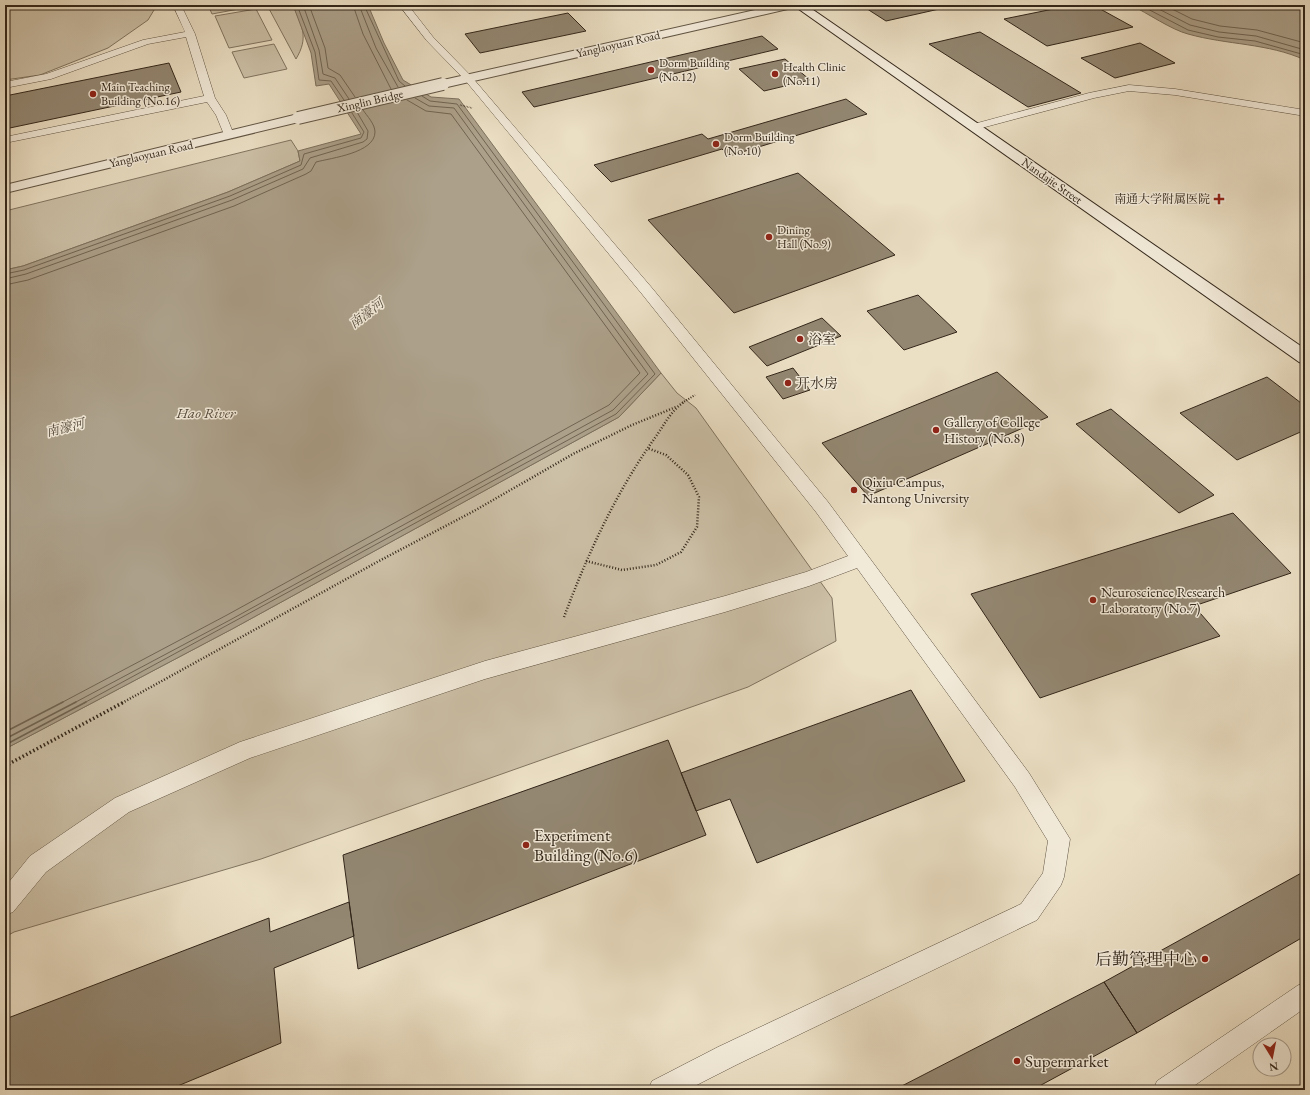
<svg xmlns="http://www.w3.org/2000/svg" width="1310" height="1095" font-family="'EB Garamond','Noto Serif SC',serif">
  <style>
    .green { fill: #ccc0a7; stroke: #807460 }
    .water { fill: #aca08a; stroke: #7c705d }
    .lines { fill: none; stroke-linecap: round; stroke-linejoin: round }
    .shore-far1 { stroke: #706452; stroke-width: 1 }
    .shore { stroke: #706452; stroke-width: 1.5 }
    .building { fill: #938772; stroke: #33271a }
    .service-casing { stroke: #615544; stroke-width: 1 }
    .tertiary-casing { stroke: #615544; stroke-width: 2 }
    .secondary-casing { stroke: #33271a; stroke-width: 2 }
    .path-far2 { stroke: #33271a; stroke-width: 2; stroke-dasharray: 1 1.5; stroke-linecap: butt }
    .path-far1 { stroke: #33271a; stroke-width: 2.5; stroke-dasharray: 1 2; stroke-linecap: butt }
    .path { stroke: #33271a; stroke-width: 3.5; stroke-dasharray: 1.5 2.5; stroke-linecap: butt }
    .service { fill: #f2ead9; fill-rule: evenodd }
    .tertiary { fill: #f2ead9; fill-rule: evenodd }
    .secondary { fill: #f2ead9; fill-rule: evenodd }
    .tertiary-bridge-casing { stroke: #615544; stroke-width: 14; stroke-linecap: butt }
    .path-bridge { stroke: #33271a; stroke-width: 1.5; stroke-dasharray: 0.5 1; stroke-linecap: butt }
    .tertiary-bridge { stroke: #f2ead9; stroke-width: 12 }
    .poi-dot { fill: #8f2418; stroke: #f2ead9; stroke-width: 1.5 }
    .labels { text-anchor: middle; stroke-width: 3; stroke-linejoin: round; paint-order: stroke }
    .far-street-label { font-size: 12px; fill: #33271a; stroke: #f2ead9 }
    .far-poi-label { font-size: 12px; fill: #33271a; stroke: #f2ead9; text-anchor: start }
    .far-water-label { font-size: 13px; font-style: italic; fill: #574b3c; stroke: #f2ead9 }
    .poi-label { font-size: 14px; fill: #33271a; stroke: #f2ead9; text-anchor: start }
    .water-label { font-size: 15px; font-style: italic; fill: #574b3c; stroke: #f2ead9 }
    .near-poi-label { font-size: 17px; fill: #33271a; stroke: #f2ead9; text-anchor: start }
  </style>
  <rect width="100%" height="100%" fill="#ebdfc4"/>
  <filter id="stains"><feTurbulence type="fractalNoise" baseFrequency=".005" numOctaves="4"/><feColorMatrix values="0 0 0 0 .2 0 0 0 0 .09 0 0 0 0 .02 0 0 0 .5 -.17"/></filter>
  <radialGradient id="worn" r=".72"><stop offset=".6" stop-color="#630" stop-opacity="0"/><stop offset="1" stop-color="#630" stop-opacity=".3"/></radialGradient>
  <path class="green" d="M5 5H157L148 20 108 48 40 75 5 80Z
    M208 5H255V6L212 14Z
    M267 5H293C302 27 309 37 296 59Z
    M256 9 272 40 229 48 215 16Z
    M274 44 287 69 244 78 232 52Z
    M291 140 298 151 300 161 228 192 23 266 5 270V211Z
    M661 373 677 393 696 408 832 598 836 641 748 687 261 859 14 932 5 937V749L234 628 619 417Z"/>
  <path class="water" d="M293 5H368L384 43 403 80 431 97 459 99 661 373 619 417 234 628 5 749V270L23 266 228 192 300 161 298 151 361 134 329 84 316 86 311 53Z
    M1131 5H1305V60C1268 43 1227 45 1188 34 1172 30 1147 13 1131 5Z"/>
  <g class="lines">
    <path class="shore-far1" d="M297 5 315 52 319 80 331 81 344 100
      M303 5 319 50 323 74 335 78 349 99
      M309 5 325 48 328 68 340 75 355 97
      M353 5 363 34 391 89
      M359 5 376 48 398 87
      M364 5 399 81 405 86
      M1140 5 1188 30 1218 37 1255 41 1305 55
      M1151 5 1190 25 1219 32 1256 36 1305 50
      M1164 5 1192 19 1220 26 1257 30 1305 43
      M5 274 24 270 230 196 301 165 304 154 361 138 364 132 352 113
      M5 279 26 274 232 200 303 169 310 158 363 142 367 139 368 131 357 112
      M5 285 28 280 234 206 306 174 311 171 316 162C331 158 375 153 375 132 375 124 367 116 363 110
      M61 703 227 615 609 405 640 373 451 114 426 111 407 100
      M74 703 230 620 613 410 648 374 454 108 429 106 415 98
      M84 703 616 414 655 374 457 104 430 101 422 96"/>
    <path class="shore" d="M5 732 63 702
      M5 739 76 702
      M5 745 86 702"/>
  </g>
  <path class="building" d="M570 5H592L574 9Z
    M861 5H957L886 21Z
    M1073 5H1093L1133 27 1047 46 1004 19Z
    M568 13 586 31 480 53 465 34Z
    M980 32 1081 93 1028 107 929 44Z
    M762 36 778 49 534 107 522 92Z
    M1140 43 1175 63 1115 78 1081 58Z
    M785 59 810 80 764 91 739 69Z
    M169 63 181 92 5 129V96Z
    M846 99 867 114 729 156 722 149 611 182 594 165 702 134 708 139Z
    M798 173 895 255 734 313 648 220Z
    M918 295 957 332 904 350 867 311Z
    M822 318 841 336 767 366 749 347Z
    M793 368 810 390 783 399 766 377Z
    M997 372 1048 417 868 496 822 443Z
    M1267 377 1305 406V430L1237 460 1180 413Z
    M1111 409 1214 495 1179 513 1076 424Z
    M1233 513 1291 573 1194 606 1220 636 1040 698 971 594Z
    M911 690 965 781 757 863 730 799 696 811 681 773Z
    M668 740 706 835 358 969 343 855Z
    M1305 871V936L1137 1033 1104 982Z
    M349 902 354 936 274 968 281 1043 168 1090H5V1049L8 1018 269 918 270 932Z
    M1104 982 1137 1033 1032 1090H894Z"/>
  <g class="lines">
    <g class="service-casing">
      <path id="service" d="M173 5H181L195 34 215 98 226 115 234 135 233 137H225L216 115 207 102 5 143V137L204 96 186 37 148 44 51 79 5 88V82L46 74 143 40 185 32Z
        M399 5H408L433 37 471 76 652 288 828 502 1029 773 1070 839 1064 877 1061 885 1037 920 736 1065 687 1090H648L652 1081 718 1047 1021 904 1043 873 1048 841 1015 787 857 568 809 586 725 612 485 679 250 758 129 812 46 872 13 912 5 915V887L30 856 115 798 240 742 485 661 725 596 806 572 848 556 816 512 642 294 465 80 427 41Z
        M1129 85 1175 89 1305 110V116L1175 95 1129 91 1094 98 974 130 969 127 970 125 1089 93Z
        M1305 982V1008L1188 1090H1153L1157 1081 1297 986Z"/>
    </g>
    <g class="tertiary-casing">
      <path id="tertiary" d="M777 5H798L792 8 443 88 437 84 443 80Z
        M298 114 303 115 305 118 303 121 5 193V185Z"/>
    </g>
    <g class="secondary-casing">
      <path id="secondary" d="M793 5H806L1305 349V364L1299 362Z"/>
    </g>
    <path class="path-far2" d="M682 403 695 395"/>
    <path class="path-far1" d="M586 561 622 570 656 565 681 552 697 527 699 497 688 475 666 455 647 448
      M564 617C588 553 617 490 657 435 665 423 672 410 684 402
      M122 703 379 561 474 511 573 454 632 425 676 407"/>
    <path class="path" d="M5 766 124 702"/>
    <use href="#service" class="service"/>
    <use href="#tertiary" class="tertiary"/>
    <use href="#secondary" class="secondary"/>
    <g class="tertiary-bridge-casing">
      <path id="tertiary-bridge" d="M298 118 443 84"/>
    </g>
    <path class="path-bridge" d="M460 105 472 108"/>
    <use href="#tertiary-bridge" class="tertiary-bridge"/>
  </g>
  <g class="poi-dot">
    <circle cx="651" cy="70" r="4"/>
    <circle cx="775" cy="74" r="4"/>
    <circle cx="93" cy="94" r="4"/>
    <circle cx="716" cy="144" r="4"/>
    <path d="M1217 193h4v4h4v4h-4v4h-4v-4h-4v-4h4z"/>
    <circle cx="769" cy="237" r="4"/>
    <circle cx="800" cy="339" r="4"/>
    <circle cx="788" cy="383" r="4"/>
    <circle cx="936" cy="430" r="4"/>
    <circle cx="854" cy="490" r="4"/>
    <circle cx="1093" cy="600" r="4"/>
    <circle cx="526" cy="845" r="4"/>
    <circle cx="1205" cy="959" r="4"/>
    <circle cx="1017" cy="1061" r="4"/>
  </g>
  <g class="labels">
    <g class="far-street-label">
      <text transform="translate(618 44) rotate(-13)" y="4">Yanglaoyuan Road</text>
      <text transform="translate(370 101) rotate(-13)" y="4">Xinglin Bridge</text>
      <text transform="translate(151 154) rotate(-13)" y="4">Yanglaoyuan Road</text>
      <text transform="translate(1052 181) rotate(35)" y="4">Nandajie Street</text>
    </g>
    <g class="far-poi-label">
      <text x="659" y="67">Dorm Building<tspan x="659" dy="14">(No.12)</tspan></text>
      <text x="783" y="71">Health Clinic<tspan x="783" dy="14">(No.11)</tspan></text>
      <text x="101" y="91">Main Teaching<tspan x="101" dy="14">Building (No.16)</tspan></text>
      <text x="724" y="141">Dorm Building<tspan x="724" dy="14">(No.10)</tspan></text>
      <text x="1210" y="203" text-anchor="end">南通大学附属医院</text>
      <text x="777" y="234">Dining<tspan x="777" dy="14">Hall (No.9)</tspan></text>
    </g>
    <g class="far-water-label">
      <text transform="translate(366 313) rotate(-37)" y="5">南濠河</text>
      <text transform="translate(65 427) rotate(-14)" y="5">南濠河</text>
    </g>
    <g class="poi-label">
      <text x="808" y="344">浴室</text>
      <text x="796" y="388">开水房</text>
      <text x="944" y="427">Gallery of College<tspan x="944" dy="16">History (No.8)</tspan></text>
      <text x="862" y="487">Qixiu Campus,<tspan x="862" dy="16">Nantong University</tspan></text>
      <text x="1101" y="597">Neuroscience Research<tspan x="1101" dy="16">Laboratory (No.7)</tspan></text>
    </g>
    <g class="water-label">
      <text x="206" y="418">Hao River</text>
    </g>
    <g class="near-poi-label">
      <text x="534" y="841">Experiment<tspan x="534" dy="20">Building (No.6)</tspan></text>
      <text x="1197" y="965" text-anchor="end">后勤管理中心</text>
      <text x="1025" y="1067">Supermarket</text>
    </g>
  </g>
  <rect width="1310" height="1095" fill="none" stroke="#ebdfc4" stroke-width="20"/>
  <rect x="6" y="6" width="1298" height="1083" fill="none" stroke="#33271a" stroke-width="2"/>
  <rect x="10" y="10" width="1290" height="1075" fill="none" stroke="#33271a"/>
  <g transform="translate(1272 1057) rotate(170)"><circle r="19" fill="#f2ead9" stroke="#a69c8d"/>
  <path d="M0-3L7 15L0 10L-7 15Z" fill="#8f2418"/>
  <text y="-6" font-size="11" font-weight="bold" text-anchor="middle" fill="#33271a">N</text>
  </g>
  <rect width="100%" height="100%" filter="url(#stains)"/>
  <rect width="100%" height="100%" fill="url(#worn)"/>
</svg>
